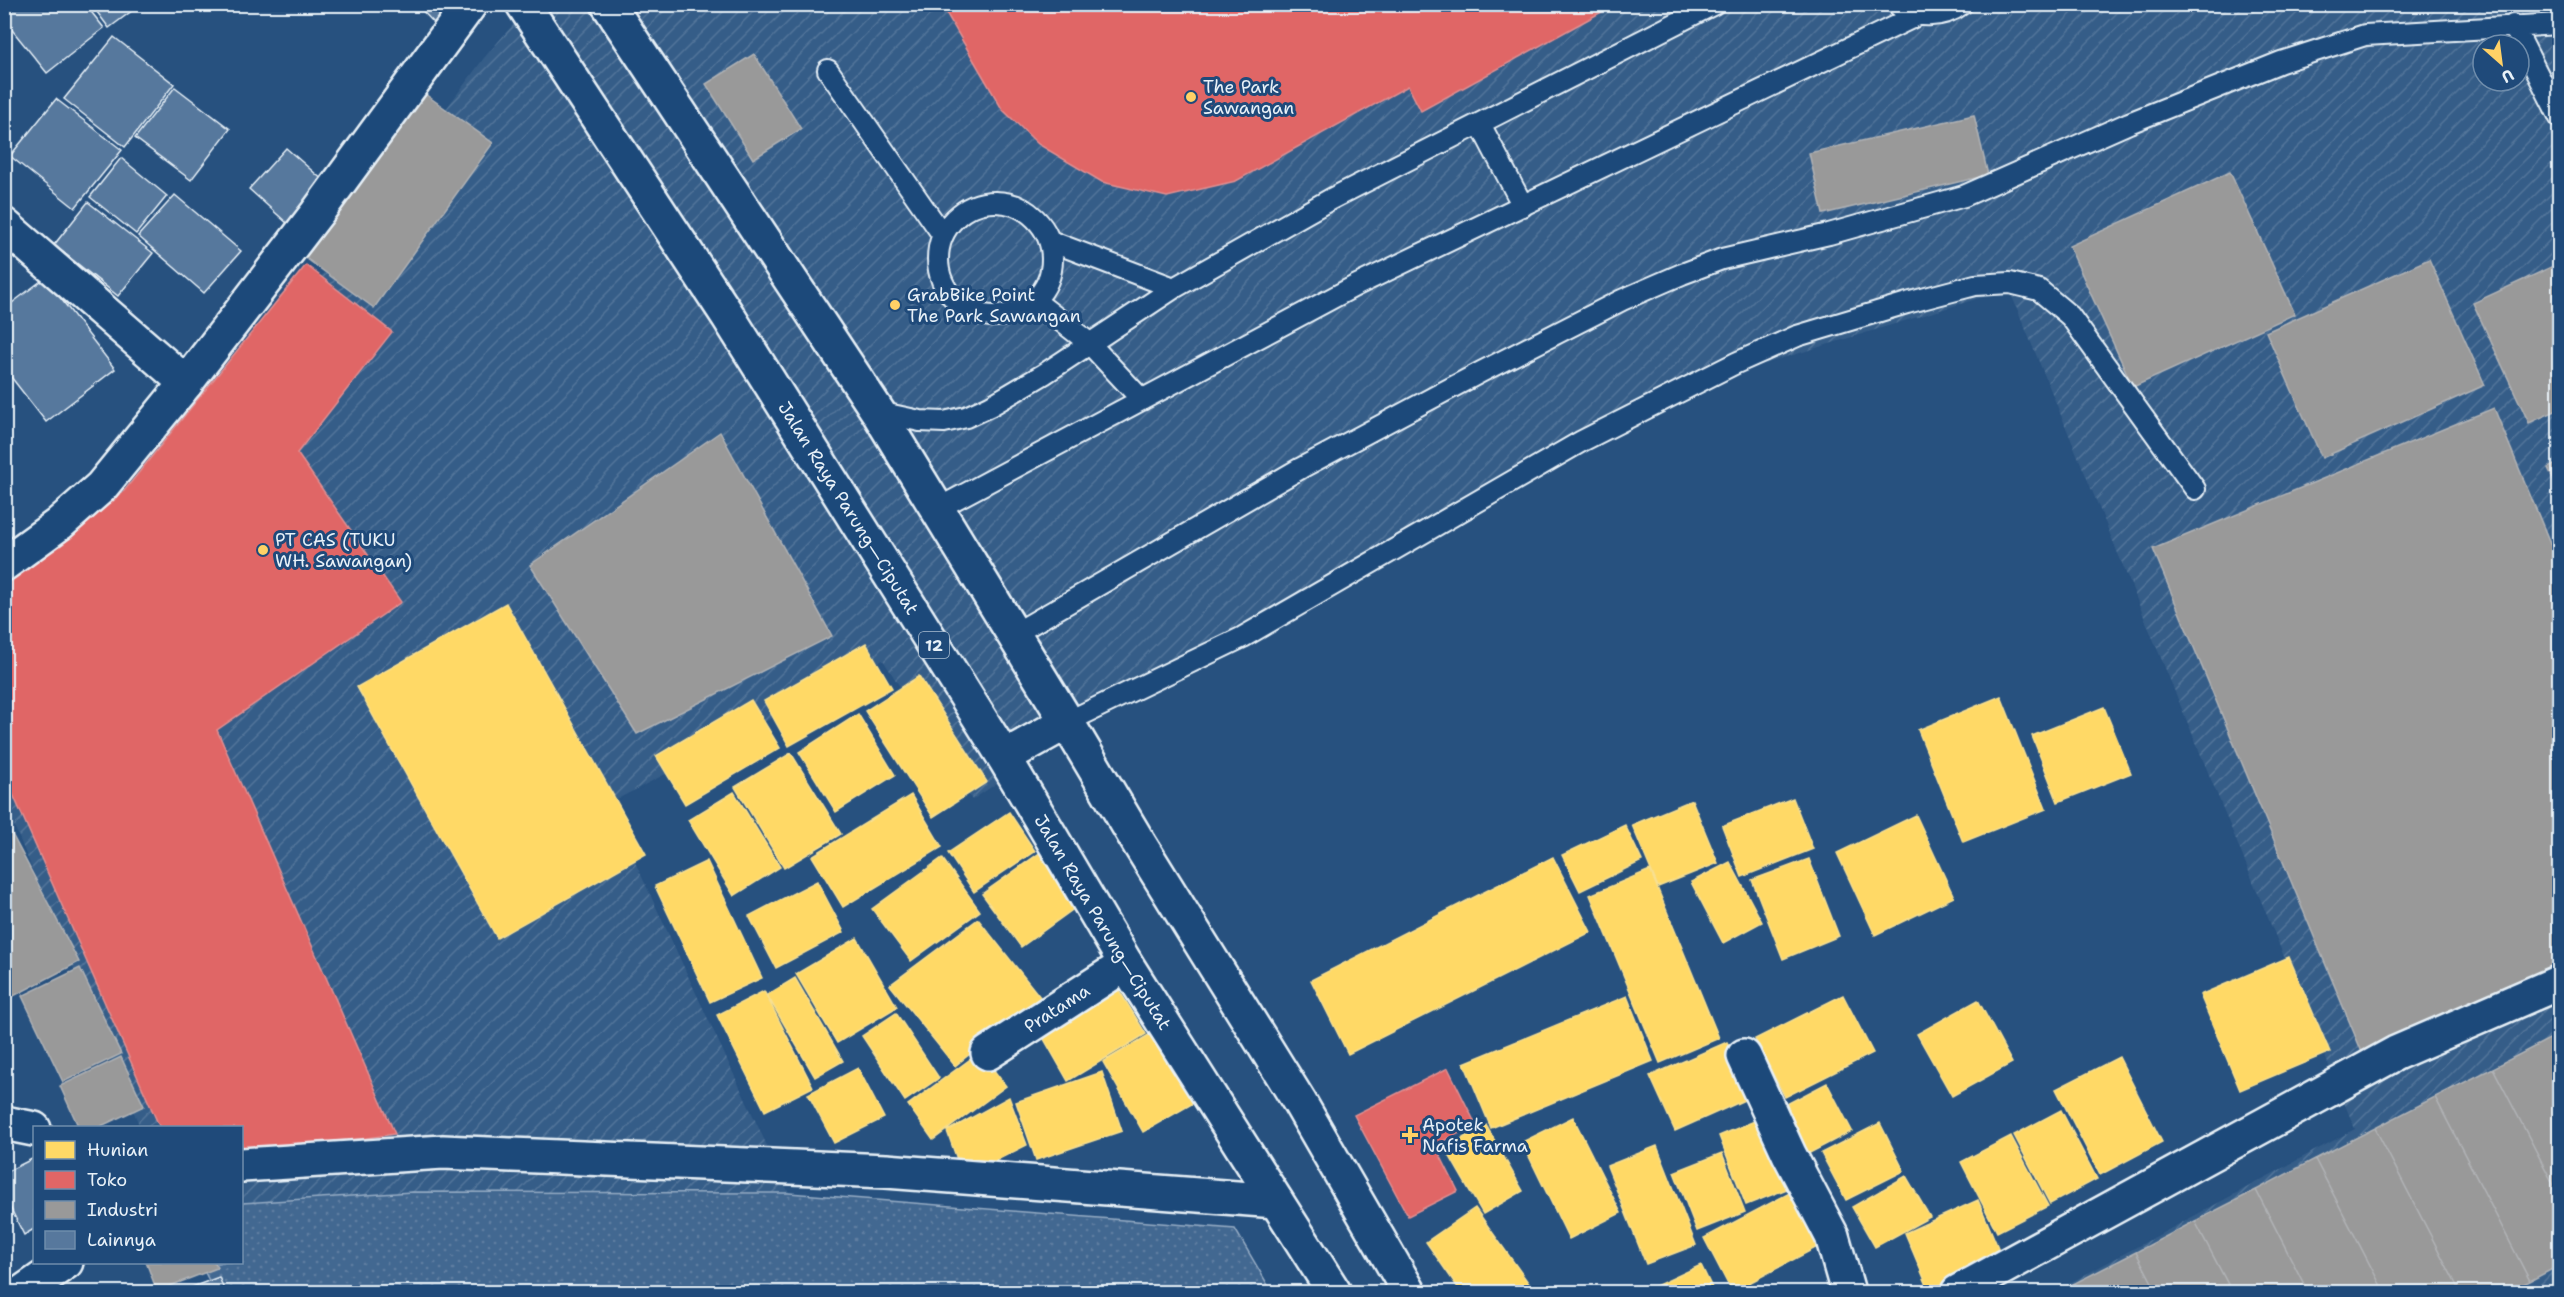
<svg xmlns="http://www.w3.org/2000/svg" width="2564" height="1297" font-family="'Shantell Sans',sans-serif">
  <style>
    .industrial { fill: url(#industrial-furrows); fill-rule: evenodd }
    .green { fill: url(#green-dots); stroke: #96acc4; stroke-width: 1.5 }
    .homes { fill: #ffd966; stroke: #f8e092; stroke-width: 1.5 }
    .shops { fill: #e06666; stroke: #e29092; stroke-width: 1.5 }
    .industry { fill: #999; stroke: #b1b3b6; stroke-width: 1.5 }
    .building { fill: #57789d; stroke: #e8f1f8; stroke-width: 1.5 }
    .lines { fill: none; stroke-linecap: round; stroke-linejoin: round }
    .lane-casing { stroke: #e8f1f8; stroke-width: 24 }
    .street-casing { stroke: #e8f1f8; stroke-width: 38 }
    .highway-casing { stroke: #e8f1f8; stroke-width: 38 }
    .lane { stroke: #1f4a7a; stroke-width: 20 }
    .street { stroke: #1f4a7a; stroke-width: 33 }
    .highway { stroke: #1f4a7a; stroke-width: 33 }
    .poi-dot { fill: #ffd166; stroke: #1f4a7a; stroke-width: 2 }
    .labels { text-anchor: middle; stroke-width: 6; stroke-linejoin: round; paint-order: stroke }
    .shield { fill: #1f4a7a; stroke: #acbfd2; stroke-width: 1.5 }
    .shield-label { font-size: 16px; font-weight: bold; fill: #e8f1f8 }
    .poi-label { font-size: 18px; fill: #e8f1f8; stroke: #1f4a7a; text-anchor: start }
    .street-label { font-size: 18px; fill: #e8f1f8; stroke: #1f4a7a }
  </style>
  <defs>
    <pattern id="industrial-furrows" width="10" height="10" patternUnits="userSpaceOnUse" patternTransform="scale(1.5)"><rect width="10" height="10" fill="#355d88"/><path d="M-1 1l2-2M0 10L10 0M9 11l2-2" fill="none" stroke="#52759a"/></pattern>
    <pattern id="green-dots" width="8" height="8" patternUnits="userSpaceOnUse" patternTransform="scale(1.5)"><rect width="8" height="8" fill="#436891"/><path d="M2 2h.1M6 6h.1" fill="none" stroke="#5e7ea1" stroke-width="1.8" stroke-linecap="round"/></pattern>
  </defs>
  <rect width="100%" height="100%" fill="#27517f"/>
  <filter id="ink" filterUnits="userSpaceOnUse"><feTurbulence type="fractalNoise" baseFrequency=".0167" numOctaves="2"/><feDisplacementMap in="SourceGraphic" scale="12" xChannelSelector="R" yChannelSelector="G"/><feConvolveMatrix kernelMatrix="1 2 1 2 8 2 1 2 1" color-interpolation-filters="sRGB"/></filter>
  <g filter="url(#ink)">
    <path class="industrial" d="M530 5H2559V1292H2053L2355 1129 2009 289 1682 389 1075 730 972 800 883 660 608 804 789 1193 412 1192 242 1203V1128L140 1127 5 804 4 628 143 515 484 58ZM2483 45H2519V81H2483Z"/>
    <path class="green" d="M412 1192 789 1193 1235 1229 1272 1292H215L200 1263 242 1262V1203Z"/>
    <path class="homes" d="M506 603 646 854 497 938 357 687Z
      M866 643 892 688 789 746 764 701Z
      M919 676 987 782 933 817 865 711Z
      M2001 696 2046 809 1963 842 1918 730Z
      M751 700 780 748 685 804 656 756Z
      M2104 707 2131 773 2058 802 2032 736Z
      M858 714 895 775 836 812 799 752Z
      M791 753 841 834 784 868 735 787Z
      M734 792 780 867 734 896 688 820Z
      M911 795 942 847 843 907 812 856Z
      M1793 798 1813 849 1742 877 1722 826Z
      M1692 800 1718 863 1658 887 1632 825Z
      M1009 812 1035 851 974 892 948 853Z
      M1916 815 1954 897 1875 935 1837 853Z
      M1625 825 1642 861 1580 891 1562 855Z
      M1041 852 1079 905 1021 947 982 894Z
      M1553 857 1591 932 1348 1054 1311 980Z
      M942 858 980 911 911 961 872 909Z
      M1809 859 1839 936 1783 959 1752 880Z
      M707 861 762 978 710 1002 655 886Z
      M1730 862 1762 922 1723 943 1691 882Z
      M1650 870 1719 1038 1660 1063 1590 895Z
      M817 881 844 932 776 968 749 916Z
      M978 919 1040 997 955 1066 890 985Z
      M857 938 897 1007 837 1043 796 974Z
      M2289 957 2330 1052 2240 1090 2200 995Z
      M795 978 843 1061 815 1077 767 995Z
      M1117 987 1146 1034 1068 1081 1040 1032Z
      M764 991 813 1087 765 1111 717 1015Z
      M1843 995 1873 1053 1785 1097 1755 1039Z
      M1627 996 1653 1061 1491 1128 1464 1063Z
      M1978 1000 2012 1063 1952 1096 1917 1034Z
      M896 1013 939 1078 905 1101 862 1036Z
      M1157 1030 1197 1101 1143 1132 1103 1062Z
      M1727 1042 1751 1097 1675 1131 1650 1076Z
      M980 1052 1006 1086 933 1140 908 1105Z
      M2119 1057 2162 1142 2100 1175 2056 1089Z
      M858 1068 884 1118 834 1143 808 1094Z
      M1102 1072 1122 1131 1036 1160 1016 1102Z
      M1827 1083 1852 1131 1802 1157 1777 1109Z
      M1009 1097 1027 1145 989 1164 958 1162 947 1131Z
      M2061 1110 2097 1179 2050 1204 2014 1135Z
      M1573 1117 1621 1213 1569 1239 1522 1142Z
      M1764 1117 1792 1187 1746 1205 1719 1136Z
      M1880 1123 1904 1171 1846 1200 1821 1153Z
      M1486 1125 1523 1191 1483 1214 1445 1148Z
      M2011 1136 2048 1206 1997 1232 1961 1162Z
      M1657 1146 1696 1245 1646 1264 1607 1166Z
      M1722 1153 1745 1212 1697 1231 1674 1172Z
      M1906 1176 1930 1217 1875 1247 1852 1207Z
      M1799 1188 1827 1242 1732 1292 1704 1238Z
      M1978 1200 2002 1257 1929 1290 1905 1233Z
      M1475 1208 1535 1292H1461L1426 1242Z
      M1701 1265 1714 1292H1643Z"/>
    <path class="shops" d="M941 4H1616L1421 111 1408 86 1236 181 1167 197 1102 182 1038 144 1002 109Z
      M306 265 392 332 297 453 401 602 217 730 395 1134 242 1156V1128H160L4 774V581L124 491Z
      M1448 1068 1476 1125 1435 1145 1458 1191 1408 1216 1354 1115Z"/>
    <path class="industry" d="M754 54 801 129 753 159 706 84Z
      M418 89 493 143 374 308 299 253Z
      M1974 115 1988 175 1823 214 1809 153Z
      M2230 172 2295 314 2133 387 2069 246Z
      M2429 259 2485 385 2322 458 2266 332Z
      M2560 263V409L2529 423 2473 303Z
      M2494 408 2560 567V976L2364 1057 2153 549Z
      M720 432 832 636 637 734 530 565Z
      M2560 462V493L2548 468Z
      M4 819 79 962 4 1001Z
      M80 968 121 1054 63 1082 22 996Z
      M2555 1036 2560 1045V1197L2493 1068Z
      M121 1057 144 1106 97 1128H79L60 1086Z
      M2493 1068 2560 1197V1265L2530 1281 2435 1097Z
      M2435 1097 2530 1281 2507 1292H2460L2375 1128Z
      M2375 1128 2460 1292H2384L2315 1159Z
      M2315 1159 2384 1292H2308L2256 1190Z
      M2256 1190 2308 1292H2232L2195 1221Z
      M2195 1221 2232 1292H2157L2136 1252Z
      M2136 1252 2157 1292H2080L2075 1283Z
      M146 1262H215L217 1268 157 1291Z
      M2075 1283 2080 1292H2057Z"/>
    <path class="building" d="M4 4H85L104 28 47 73 4 20Z
      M91 4H141L109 28Z
      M416 4H452L434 23Z
      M114 37 174 84 125 147 64 99Z
      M175 87 230 129 191 180 135 138Z
      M56 99 122 150 75 208 10 156Z
      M286 148 325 182 288 224 249 189Z
      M121 158 167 196 136 234 90 197Z
      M175 195 241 251 204 293 138 236Z
      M88 202 153 253 118 296 54 245Z
      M45 278 115 369 46 422 4 368V309Z
      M34 1158V1229L24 1235 4 1195V1173Z
      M219 1277 225 1292H179Z"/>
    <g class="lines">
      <g class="lane-casing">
        <path id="lane" d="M1897 4C1914 20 1944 18 1962 4
          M2513 25 2560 118
          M828 70 942 234
          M1480 124 1523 206
          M938 259a57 57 0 1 1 114 0a57 57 0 1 1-114 0Z
          M1050 241 1174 288
          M1035 301 1088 342 1142 400
          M878 412 920 421 944 422 966 417 990 406 1044 374 1174 288 1331 199 1714 4
          M937 509 1355 286 1918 15
          M1014 634 1301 468 1481 372 1622 300 1682 274 1722 259 1829 234 1964 196 2129 123 2281 62 2365 35 2560 24
          M1067 722 1243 637 1582 441 1736 363 1797 336 1907 303 1975 285 2010 283 2039 290 2070 316 2195 489"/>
      </g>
      <g class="street-casing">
        <g id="street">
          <path d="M4 225 186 383"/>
          <path d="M4 564 59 524 101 487 186 383 317 213 470 4"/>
          <path id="s1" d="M988 1053 1126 964"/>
          <path d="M1744 1056 1789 1154 1832 1236 1848 1292"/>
          <path d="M4 1123 34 1129"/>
          <path d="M242 1165 443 1152 886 1171 1276 1201"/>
          <path d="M23 1292 66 1262"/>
          <path d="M1958 1292 2396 1053 2560 982"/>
        </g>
      </g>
      <g class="highway-casing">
        <g id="highway">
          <path id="s2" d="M523 4 728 316 1004 757 1126 964 1334 1292"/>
          <path d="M608 4 878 412 1067 722 1140 845 1300 1103 1409 1292"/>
          <path d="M1004 757 1067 722"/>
        </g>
      </g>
      <use href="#lane" class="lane"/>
      <use href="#street" class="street"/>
      <use href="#highway" class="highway"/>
    </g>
  </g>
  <g class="poi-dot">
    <circle cx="1191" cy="97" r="6"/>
    <circle cx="895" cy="305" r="6"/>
    <circle cx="263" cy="550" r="6"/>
    <path d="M1407 1126h6v6h6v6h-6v6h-6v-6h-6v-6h6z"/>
  </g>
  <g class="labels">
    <rect class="shield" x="919" y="632" width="30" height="26" rx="4.5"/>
    <g class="shield-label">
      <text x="934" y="651">12</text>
    </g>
    <g class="poi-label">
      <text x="1203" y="93">The Park<tspan x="1203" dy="21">Sawangan</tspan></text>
      <text x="907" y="301">GrabBike Point<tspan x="907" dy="21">The Park Sawangan</tspan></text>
      <text x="275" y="546">PT CAS (TUKU<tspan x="275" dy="21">WH. Sawangan)</tspan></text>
      <text x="1422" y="1131">Apotek<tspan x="1422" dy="21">Nafis Farma</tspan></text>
    </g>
    <g class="street-label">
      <text dy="6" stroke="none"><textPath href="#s2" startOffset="600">Jalan Raya Parung—Ciputat</textPath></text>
      <text dy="6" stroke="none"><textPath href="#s2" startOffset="1086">Jalan Raya Parung—Ciputat</textPath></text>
      <text dy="6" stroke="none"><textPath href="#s1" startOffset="82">Pratama</textPath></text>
    </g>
  </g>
  <rect width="2564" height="1297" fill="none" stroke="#1f4a7a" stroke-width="24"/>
  <rect x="12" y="12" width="2540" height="1273" fill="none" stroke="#e8f1f8" stroke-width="2" filter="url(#ink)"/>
  <rect x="33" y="1126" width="210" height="138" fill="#1f4a7a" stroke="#6f8dac" stroke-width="1.5"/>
  <rect x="45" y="1141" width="30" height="18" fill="#ffd966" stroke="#6f8dac" stroke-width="1.5"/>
  <text x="87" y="1156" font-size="18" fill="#e8f1f8">Hunian</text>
  <rect x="45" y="1171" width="30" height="18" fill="#e06666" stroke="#6f8dac" stroke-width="1.5"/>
  <text x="87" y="1186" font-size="18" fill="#e8f1f8">Toko</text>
  <rect x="45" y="1201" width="30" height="18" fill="#999999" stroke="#6f8dac" stroke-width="1.5"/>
  <text x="87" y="1216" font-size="18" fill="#e8f1f8">Industri</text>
  <rect x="45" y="1231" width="30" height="18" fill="#57789d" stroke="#6f8dac" stroke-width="1.5"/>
  <text x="87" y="1246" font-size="18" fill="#e8f1f8">Lainnya</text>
  <g transform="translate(2501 63) rotate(152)"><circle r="28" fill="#1f4a7a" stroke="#6f8dac" stroke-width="1.5"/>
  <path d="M0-4.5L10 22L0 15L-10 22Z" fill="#ffd166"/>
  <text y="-9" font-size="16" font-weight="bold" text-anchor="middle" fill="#e8f1f8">U</text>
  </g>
</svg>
